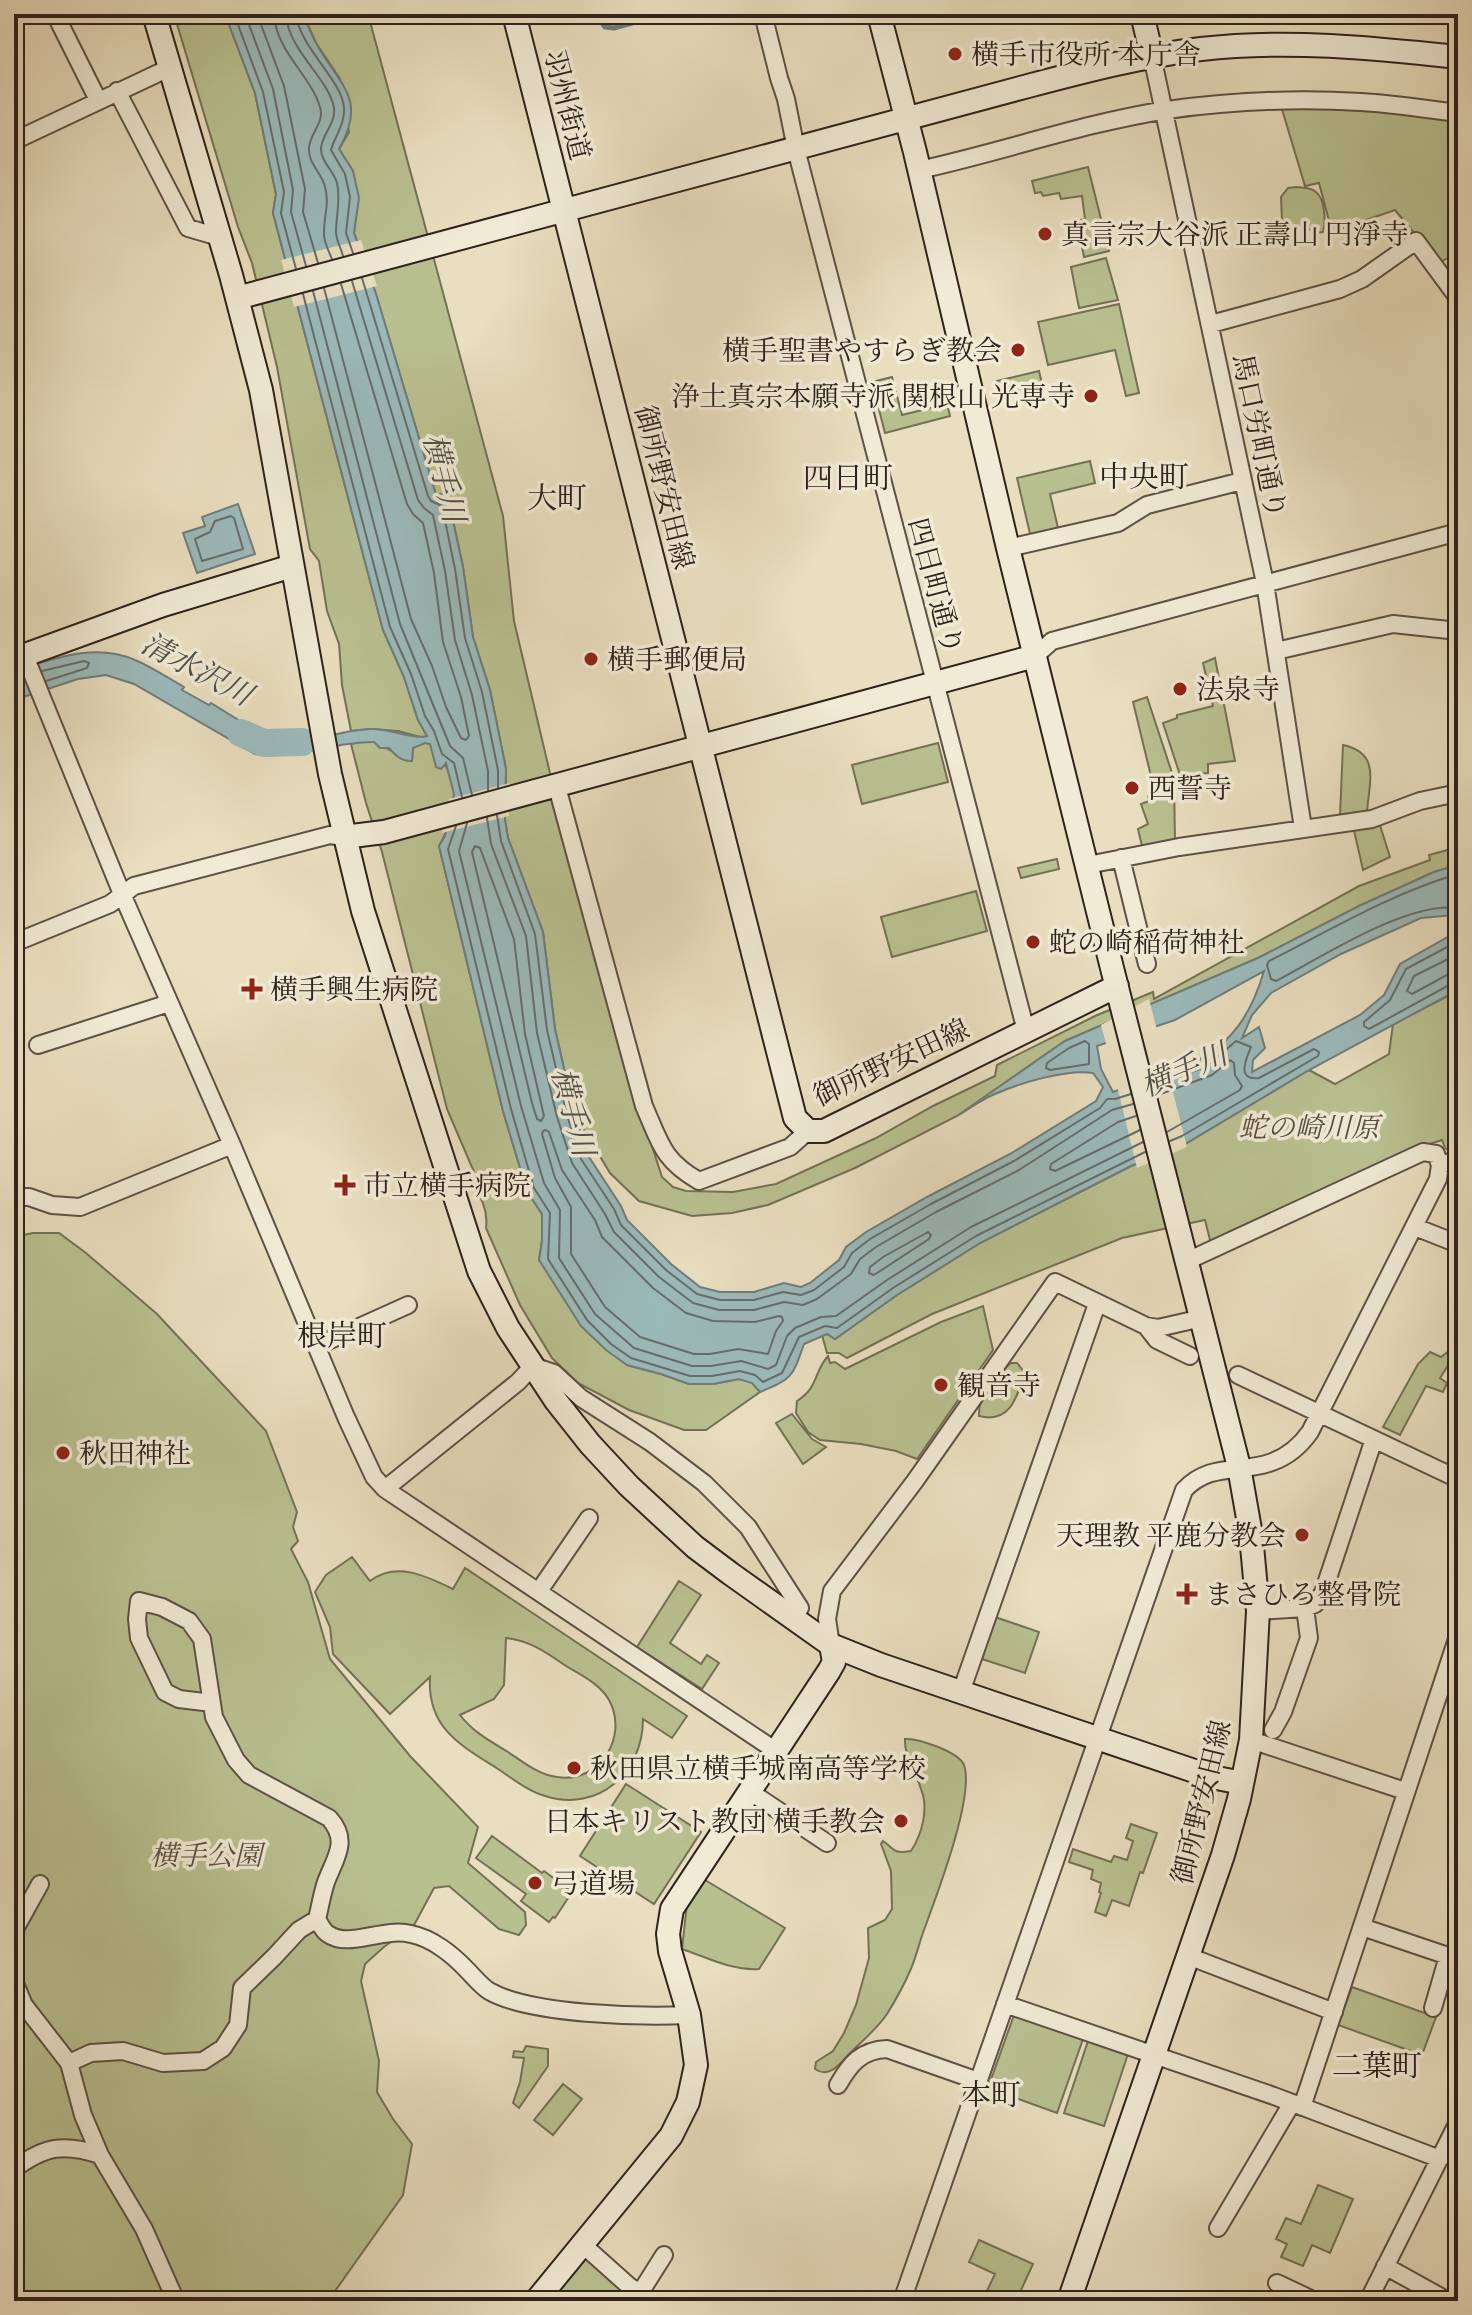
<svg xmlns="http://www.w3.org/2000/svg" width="1472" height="2315" font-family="'IM FELL Double Pica','Noto Serif JP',serif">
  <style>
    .green { fill: #b9c090; stroke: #747156; stroke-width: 2; fill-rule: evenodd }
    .water { fill: #9bbabb; stroke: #707d7c; stroke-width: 2; fill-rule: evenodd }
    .pier { fill: #e9debf }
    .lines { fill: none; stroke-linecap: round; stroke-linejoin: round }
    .shore { stroke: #656e6c; stroke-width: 2 }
    .stream { stroke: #707d7c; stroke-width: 5 }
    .river { stroke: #9bbabb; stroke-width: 28 }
    .street-casing { stroke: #5e5146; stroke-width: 20 }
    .secondary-casing { stroke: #2f221d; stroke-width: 26 }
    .street { stroke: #f1ead5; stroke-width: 16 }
    .secondary { stroke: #f1ead5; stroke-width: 22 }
    .poi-dot { fill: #8f2418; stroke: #f1ead5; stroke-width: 3 }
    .labels { text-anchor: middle; stroke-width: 7; stroke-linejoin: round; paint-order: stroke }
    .poi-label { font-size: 28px; fill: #2f221d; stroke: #f1ead5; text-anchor: start }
    .street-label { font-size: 28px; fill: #2f221d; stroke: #f1ead5 }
    .park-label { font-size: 28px; font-style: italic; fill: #585140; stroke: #f1ead5 }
    .neighbourhood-label { font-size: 30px; fill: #2f221d; stroke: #f1ead5 }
    .water-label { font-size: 30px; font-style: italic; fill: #4f504c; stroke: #f1ead5 }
  </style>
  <rect width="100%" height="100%" fill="#e9debf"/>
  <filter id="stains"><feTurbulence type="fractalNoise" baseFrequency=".0025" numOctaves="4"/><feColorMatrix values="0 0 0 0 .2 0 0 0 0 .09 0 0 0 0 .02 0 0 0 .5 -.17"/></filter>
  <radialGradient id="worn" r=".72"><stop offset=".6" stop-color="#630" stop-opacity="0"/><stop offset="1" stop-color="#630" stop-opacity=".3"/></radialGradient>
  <path class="green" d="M174 14H225L255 93 276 194 273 213 383 630 404 677 418 720 427 736 424 738 398 731 371 729 351 731 342 685 339 644 327 611 319 561 310 549 277 367 252 263 238 227Z
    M303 14H368L503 516 514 621 558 807 638 1103 662 1177 673 1187 686 1191 733 1192 776 1184 876 1138 933 1106 995 1076 997 1065 1095 1016 1153 992 1154 999 1359 886 1430 860 1429 855 1458 847V865L1434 872 1359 906 1258 958 1065 1041 957 1116 855 1168 768 1205 732 1213 692 1216 639 1201 610 1173 574 1113 555 1029 543 932 508 838 505 820 506 769 490 690 473 637 463 567 447 493 436 495 376 294 354 233 358 198 353 171 339 149 349 132 340 79 316 43Z
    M1281 106H1328L1458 117V252L1439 263 1395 210 1332 232 1319 183 1305 186Z
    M1088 167 1109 251 1084 257 1077 221 1085 219 1082 196 1061 199 1059 193 1043 196 1041 192 1035 193 1032 181Z
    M1296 187C1302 188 1311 187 1316 192 1325 199 1326 222 1323 232L1318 233 1306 228H1286L1282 221 1281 197 1288 188Z
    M1106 258 1118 300 1079 308 1071 267Z
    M1119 304 1139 393 1126 396 1115 350 1048 365 1038 322Z
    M1039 371 1043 388 1001 398 997 381Z
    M892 377 902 415 947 404 950 416 885 433 872 382Z
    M1090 461 1095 483 1050 494 1059 532 1031 538 1017 478Z
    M1215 658 1235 761 1208 764V773L1180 775 1163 723 1177 718V715L1213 706 1203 663Z
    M1147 697 1174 779 1175 842 1142 846 1138 829 1148 824 1141 804 1149 801 1148 796 1158 792 1150 772 1133 702Z
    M361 742H374L412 761 413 748C416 746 421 743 425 743 439 742 455 783 454 796 453 812 447 833 439 846L503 1111 527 1191 542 1214V1241L539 1260 627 1365 661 1374 689 1384H713L739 1379 752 1382 760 1392 706 1430H684L629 1410 578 1383 552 1358 520 1305 486 1228C488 1212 482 1197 472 1185L474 1172 447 1109 382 852 366 803 351 744Z
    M938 743 948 782 862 804 852 765Z
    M1343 745C1381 753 1369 782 1367 812L1340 816Z
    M1378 819 1390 857 1363 870 1353 826Z
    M1057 859 1059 869 1021 878 1018 868Z
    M976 891 987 931 892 957 881 917Z
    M1458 991V1153L1453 1154 1445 1148 1442 1140 1413 1149 1211 1244 1205 1220 1122 1238 932 1314 847 1358 839 1353H827L822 1335 827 1334 835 1339 897 1295 980 1243 1131 1166 1185 1144 1309 1070 1335 1084 1389 1054 1393 1024Z
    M33 1233H59L86 1253 157 1314 266 1431 297 1512 293 1527 298 1541 291 1549 308 1582 330 1659 410 1756 478 1827 468 1863 525 1912 526 1925 519 1935 499 1929 449 1886 434 1888 413 1927 385 1946 365 1964 361 1981 379 2061 377 2092 393 2119 412 2144 403 2195 328 2301H14V1237Z
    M983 1306 993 1350 917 1459 896 1451 861 1444 820 1440 808 1432 796 1413 797 1401C819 1387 813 1373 828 1356L830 1363 835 1362 845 1369 941 1322Z
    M1458 1344V1358L1449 1364 1440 1378 1447 1383 1443 1392 1426 1386 1400 1435 1383 1427 1418 1364 1430 1352 1441 1357Z
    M1011 1363H1017L1025 1373C1017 1397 1010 1424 979 1416 978 1395 995 1376 1011 1363Z
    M792 1414 812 1439 826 1447 803 1464 776 1423Z
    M352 1557 370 1581C397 1561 426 1576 453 1589L465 1568 687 1716 672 1738 643 1719C643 1772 599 1813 545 1796 528 1791 513 1779 498 1769 460 1745 427 1728 430 1677L390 1714 333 1654 330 1627 315 1592 326 1575ZM506 1638C529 1640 547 1653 566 1666 581 1675 600 1684 609 1700 629 1736 600 1784 557 1777 539 1775 523 1762 508 1752 490 1741 473 1732 460 1715L494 1699 504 1685Z
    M679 1581 701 1595 670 1643 701 1664 707 1655 719 1663 702 1689 637 1647Z
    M995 1617 1039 1632 1025 1673 982 1659Z
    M905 1739C918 1738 959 1752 964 1765 975 1796 936 1897 924 1930 919 1943 916 1958 910 1971 904 1985 895 2001 887 2014 877 2029 862 2041 849 2054 840 2064 829 2079 815 2069L816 2062 833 2051 844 2033 856 2005 869 1958 868 1928 885 1920 892 1909 891 1871 881 1844 883 1841C896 1850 892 1854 911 1851 922 1834 929 1809 921 1789 916 1772 904 1757 905 1739Z
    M626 1784 701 1832 654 1904 580 1856Z
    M1131 1824 1157 1833 1143 1873 1140 1872 1129 1906 1112 1900 1106 1916 1095 1912 1101 1893 1099 1892 1101 1883 1091 1879 1093 1870 1069 1862 1073 1849 1111 1862 1114 1856 1127 1860 1133 1841 1126 1838Z
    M492 1836 542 1873 544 1871 572 1892 555 1918 553 1917 549 1922 521 1901 526 1894 476 1858Z
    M705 1880 785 1928 759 1969C732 1971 706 1957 682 1949L687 1904Z
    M1352 1987 1436 2017 1422 2055 1338 2025Z
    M1014 2015 1083 2039 1057 2113 988 2088Z
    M1088 2041 1128 2054 1104 2126 1064 2113Z
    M526 2046 548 2049V2066L519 2108 513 2103 520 2082 524 2058 513 2057 514 2051 523 2052Z
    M563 2084 582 2099 553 2135 534 2120Z
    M1318 2185 1353 2199 1330 2253 1312 2245 1303 2266 1281 2257 1287 2244 1276 2239 1286 2218 1301 2224Z
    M979 2240 1033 2264 1016 2301H993L984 2297 995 2274 969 2262Z
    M583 2257 587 2258 638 2301H550Z"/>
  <path class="water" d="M225 14H303C307 23 311 34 316 43 339 85 368 98 339 149L353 171 359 198 354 233 376 294 436 495 447 493 463 567 473 637 490 690 506 769 505 820 508 838 543 932 555 1029 574 1113 589 1157 621 1206 627 1220 671 1264 700 1287 720 1292H754L784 1283 801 1287 810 1283 839 1260 846 1247 866 1232 927 1197 1010 1154 1096 1101 1103 1087 1093 1073C1066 1069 1020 1083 995 1094 982 1099 969 1109 957 1116L1065 1041 1258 958 1359 906 1434 872 1458 865V917L1454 915 1421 918 1341 954 1271 993 1252 1015 1242 1038 1259 1027 1265 1048 1253 1060 1252 1072 1360 1015 1384 995 1400 964 1446 938 1458 935V990L1309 1070 1185 1144 1131 1166 980 1243 897 1295 835 1339 827 1334 804 1344C792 1378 793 1378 760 1392L752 1383 739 1379 713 1384H689L661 1374 627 1365 606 1350 581 1326 539 1260 542 1241V1214L527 1191 503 1111 439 846 445 836 454 794 446 763 441 769 436 767 430 744 425 743 413 748 412 761C402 762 395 755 389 748H380L374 742C333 741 298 760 255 754L134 684 106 675 78 679 14 700V671C53 659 95 642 135 660 152 667 168 678 184 687L182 690 209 705 211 703 266 737 275 740V748H288L295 745C320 739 345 730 371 729 388 728 414 740 427 736L418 720 404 677 383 630 273 213 276 194 255 93ZM1264 971C1238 1059 1190 1065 1113 1092L1101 1069 1097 1046 1175 1020Z
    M238 504 255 554 197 573 183 533 205 526 202 517Z"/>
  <path class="pier" d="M361 240 377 286 294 307 281 260Z
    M510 783 509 816 442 833 449 799Z
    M1149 999 1157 1030 1107 1047 1101 1025Z
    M1167 1069 1187 1147 1137 1168 1117 1086Z"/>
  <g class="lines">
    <path class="shore" d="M234 14 263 92 284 192 281 213 296 269
      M245 14 273 89 293 190 291 212 306 266
      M257 14 284 86 305 189 303 212 318 263
      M274 14C276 52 310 74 320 107 325 122 310 133 309 148 308 164 322 173 325 187 330 204 323 219 324 236 325 244 329 252 332 259
      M286 14C288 51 329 78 334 108 336 124 321 135 321 149 321 162 334 171 337 183 341 200 336 215 336 232 336 240 341 248 343 256
      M296 14C300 49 342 79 344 108 345 124 335 136 331 150L345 174 350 197 346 233 353 253
      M362 278 428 496 431 501 442 506 455 569 465 638 482 692 498 770V788
      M352 281 418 500 424 508 433 515 445 571 455 640 472 695 488 771V790
      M324 288 411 619 432 666 446 707 461 738 466 740 469 736 461 697 443 642 434 573 423 523 413 514 407 504 341 284
      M313 291 400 624 450 746 463 758 472 795
      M303 294 390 627 411 674 425 716 434 731 442 754 454 763 462 797
      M231 516 234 518 243 549 202 561 195 539 210 532 215 521Z
      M42 671 84 661 89 663 87 668 46 681
      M497 815 501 841 535 934 547 1030 567 1115 581 1159 614 1209 621 1225 666 1270 697 1294 720 1300H754L783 1292 801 1295 814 1290 844 1267 852 1253 870 1239 931 1204 1014 1161 1100 1108 1107 1099H1115L1131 1094
      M487 818 491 844 526 936 537 1033 557 1117 572 1163 605 1214 614 1232 659 1277 693 1303 719 1310H754L784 1302 803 1305 817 1299 851 1274 860 1259 876 1247 936 1212 1019 1170 1112 1110 1133 1104
      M467 823 459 851 521 1106 544 1183 560 1210 559 1258 595 1314 634 1348 692 1366H711L741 1361 768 1369 776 1365 787 1336 795 1328 821 1317 836 1316 887 1280 971 1227 1143 1142
      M456 826 448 849 511 1109 534 1188 550 1213 548 1259 587 1320 611 1344 631 1358 690 1376H712L740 1371 755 1375 763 1382 782 1373 799 1337 825 1326 837 1328 893 1288 976 1236 1145 1152
      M475 846 480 848 514 939 525 1034 544 1116 541 1121 537 1119 532 1103 472 852Z
      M1458 874C1392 893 1330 930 1269 961L1267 965 1271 979 1276 981C1322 957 1407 901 1458 908
      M1458 944 1449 946 1406 969 1390 1000 1364 1022V1026L1369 1029 1451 984 1458 983
      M1458 954 1414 976 1407 991 1412 994 1447 975 1458 973
      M1085 1041 1089 1044V1064L1050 1070 1046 1068 1047 1063 1069 1048Z
      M1155 1086 1207 1066 1236 1041 1251 1047C1247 1057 1235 1081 1259 1078L1314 1049 1319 1052 1318 1056 1182 1136 1170 1141
      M1158 1095 1212 1075 1230 1060 1234 1063 1235 1075 1242 1086 1240 1090 1167 1132
      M1136 1116 1118 1122 1051 1164 1050 1169 1055 1171 1140 1130
      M546 1130 549 1132 562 1170 595 1220 602 1237 653 1288 686 1313 713 1321 755 1322 779 1316 782 1317 783 1321 776 1331 768 1354 738 1349 710 1354H694L640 1337 605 1307 571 1254V1207L555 1178 542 1134 543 1131Z
      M928 1232 931 1235 929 1239 874 1275 869 1273 870 1267 883 1257Z"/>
    <path class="stream" d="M595 14 605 27 614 28 664 14"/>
    <path class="river" d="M241 733 264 743 302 742"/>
    <g class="street-casing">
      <path id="street" d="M55 14 98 100
        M763 14 779 78 786 99 796 149 816 226 1026 1031
        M1152 56 1265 583 1303 828
        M117 91 188 228 219 237
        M14 141 169 68
        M919 170C1002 152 1083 123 1167 110 1232 101 1296 98 1361 102 1394 104 1426 109 1458 113
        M1211 324 1340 289 1362 279 1416 241 1458 298
        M1008 548 1118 523 1147 505 1242 481
        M1276 651 1393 624 1458 631
        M25 656 122 894 232 1145 346 1417 374 1477 385 1489 776 1751
        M1035 656 1052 641 1458 532
        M557 787 644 1106C660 1142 662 1160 699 1181L790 1147 808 1131
        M1121 858 1147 964
        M1088 865 1179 847 1372 819 1420 801 1458 793
        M14 943 110 904 134 886 330 835 344 837
        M38 1045 169 1003
        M1440 1165 1458 1160
        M14 1197H29L52 1205 80 1207 232 1145
        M1415 1227 1458 1244
        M1146 1326 1157 1340 1190 1356
        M317 1346 408 1305
        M1238 1375 1458 1479
        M385 1489 518 1382 533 1366 554 1373 581 1398 650 1442 704 1483 748 1527 800 1608
        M539 1591 589 1518
        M1258 1611 1305 1608 1315 1604 1323 1593 1374 1439
        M831 1645 827 1619 832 1591 915 1481 1055 1282 1146 1326 1158 1328 1202 1318
        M961 1692 1097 1304
        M1273 1730 1283 1712 1309 1638 1305 1608
        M1251 1740 1405 1791
        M749 1791 827 1843
        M317 1919C320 1924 323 1931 328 1934 349 1949 382 1927 411 1934 432 1938 453 1955 467 1970 474 1977 481 1986 489 1991 531 2015 640 2017 689 2015
        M1362 1927 1448 1956 1433 2008
        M14 1931 40 1884
        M1188 1956 1334 2012
        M14 1981 24 2005 69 2063 83 2115 100 2155 144 2229 176 2301
        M1005 2004 1274 2096 1440 2159
        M69 2063 91 2053 123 2051 163 2063 203 2061 223 2048 238 2025 242 1988 274 1957 299 1930 317 1919C320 1907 322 1894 326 1882 335 1858 350 1841 329 1818L249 1775 236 1760 214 1717 202 1639 189 1621 162 1607 139 1601 137 1619 139 1638 165 1692 179 1699 212 1703
        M838 2085C850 2064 861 2050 887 2049L978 2081
        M1302 2107 1458 1636
        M14 2169C45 2146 64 2143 100 2155
        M1218 2228 1292 2103
        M582 2244 629 2286 653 2301
        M1385 2266 1448 2301
        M1277 2283 1315 2301
        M640 2293 664 2255
        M902 2301 1184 1490C1210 1462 1240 1474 1272 1462 1289 1456 1300 1446 1310 1432L1438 1179 1440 1165 1436 1154 1423 1152 1187 1261
        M1368 2301 1458 2122"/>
    </g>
    <g class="secondary-casing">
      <path id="secondary" d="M154 14 231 275 261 390 330 774 363 911 479 1271 508 1328 556 1401 590 1444 629 1486 695 1547 731 1574 831 1645 881 1665 1212 1777 1242 1783
        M514 14 795 1118 808 1131H824L1117 986
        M879 14 915 152 1008 548 1112 968 1239 1467 1251 1535 1258 1611 1251 1740 1239 1799 1223 1855 1069 2301
        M1142 14 1152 56
        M237 298 1028 86C1085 71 1142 56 1201 49 1287 39 1373 48 1458 57
        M14 659 163 605 292 566
        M344 837 384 832 1035 656
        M536 2301 671 2136 688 2102 696 2065 689 2015 670 1951 668 1934 672 1909 829 1671 834 1662 831 1645"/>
    </g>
    <use href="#street" class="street"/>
    <use href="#secondary" class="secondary"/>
  </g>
  <g class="poi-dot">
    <circle cx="955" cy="54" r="8"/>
    <circle cx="1045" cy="234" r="8"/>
    <circle cx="1018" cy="350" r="8"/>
    <circle cx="1091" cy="396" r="8"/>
    <circle cx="591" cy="659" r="8"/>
    <circle cx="1180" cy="689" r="8"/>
    <circle cx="1132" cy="788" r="8"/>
    <circle cx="1033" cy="942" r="8"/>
    <path d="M248 977h8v8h8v8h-8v8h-8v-8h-8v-8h8z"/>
    <path d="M341 1173h8v8h8v8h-8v8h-8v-8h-8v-8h8z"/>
    <circle cx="941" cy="1385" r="8"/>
    <circle cx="63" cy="1453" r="8"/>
    <circle cx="1302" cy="1535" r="8"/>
    <path d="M1183 1582h8v8h8v8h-8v8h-8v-8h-8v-8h8z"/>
    <circle cx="574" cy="1768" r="8"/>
    <circle cx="901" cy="1821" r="8"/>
    <circle cx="535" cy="1883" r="8"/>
  </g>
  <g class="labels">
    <g class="poi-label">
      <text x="971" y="64">横手市役所 本庁舎</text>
      <text x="1061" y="244">真言宗大谷派 正壽山 円淨寺</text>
      <text x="1002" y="360" text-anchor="end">横手聖書やすらぎ教会</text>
      <text x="1075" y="406" text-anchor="end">浄土真宗本願寺派 関根山 光専寺</text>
      <text x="607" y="669">横手郵便局</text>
      <text x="1196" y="699">法泉寺</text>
      <text x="1148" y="798">西誓寺</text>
      <text x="1049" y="952">蛇の崎稲荷神社</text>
      <text x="270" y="999">横手興生病院</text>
      <text x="363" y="1195">市立横手病院</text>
      <text x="957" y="1395">観音寺</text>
      <text x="79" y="1463">秋田神社</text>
      <text x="1286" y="1545" text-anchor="end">天理教 平鹿分教会</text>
      <text x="1205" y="1604">まさひろ整骨院</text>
      <text x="590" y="1778">秋田県立横手城南高等学校</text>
      <text x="885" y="1831" text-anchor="end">日本キリスト教団 横手教会</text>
      <text x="551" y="1893">弓道場</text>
    </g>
    <g class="street-label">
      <text transform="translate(568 105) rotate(76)" y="10">羽州街道</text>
      <text transform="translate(1260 436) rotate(78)" y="10">馬口労町通り</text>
      <text transform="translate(665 487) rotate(76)" y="10">御所野安田線</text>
      <text transform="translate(936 586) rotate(75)" y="10">四日町通り</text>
      <text transform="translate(891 1062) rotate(-25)" y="10">御所野安田線</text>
      <text transform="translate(1201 1802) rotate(-76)" y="10">御所野安田線</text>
    </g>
    <g class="park-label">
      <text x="1309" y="1137">蛇の崎川原</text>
      <text x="206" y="1865">横手公園</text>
    </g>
    <g class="neighbourhood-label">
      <text x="1144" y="487">中央町</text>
      <text x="848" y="488">四日町</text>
      <text x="557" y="508">大町</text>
      <text x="342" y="1346">根岸町</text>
      <text x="1377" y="2076">二葉町</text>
      <text x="991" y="2105">本町</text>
    </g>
    <g class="water-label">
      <text transform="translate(444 478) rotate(76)" y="10">横手川</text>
      <text transform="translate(197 669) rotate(28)" y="10">清水沢川</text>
      <text transform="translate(1184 1070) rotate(-23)" y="10">横手川</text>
      <text transform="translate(573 1112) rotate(75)" y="10">横手川</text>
    </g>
  </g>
  <rect width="1472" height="2315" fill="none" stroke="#e9debf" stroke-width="48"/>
  <rect x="16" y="16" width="1440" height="2283" fill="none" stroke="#2f221d" stroke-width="4"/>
  <rect x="24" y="24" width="1424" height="2267" fill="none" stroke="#2f221d" stroke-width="2"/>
  <rect width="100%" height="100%" filter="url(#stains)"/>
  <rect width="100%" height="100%" fill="url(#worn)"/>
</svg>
